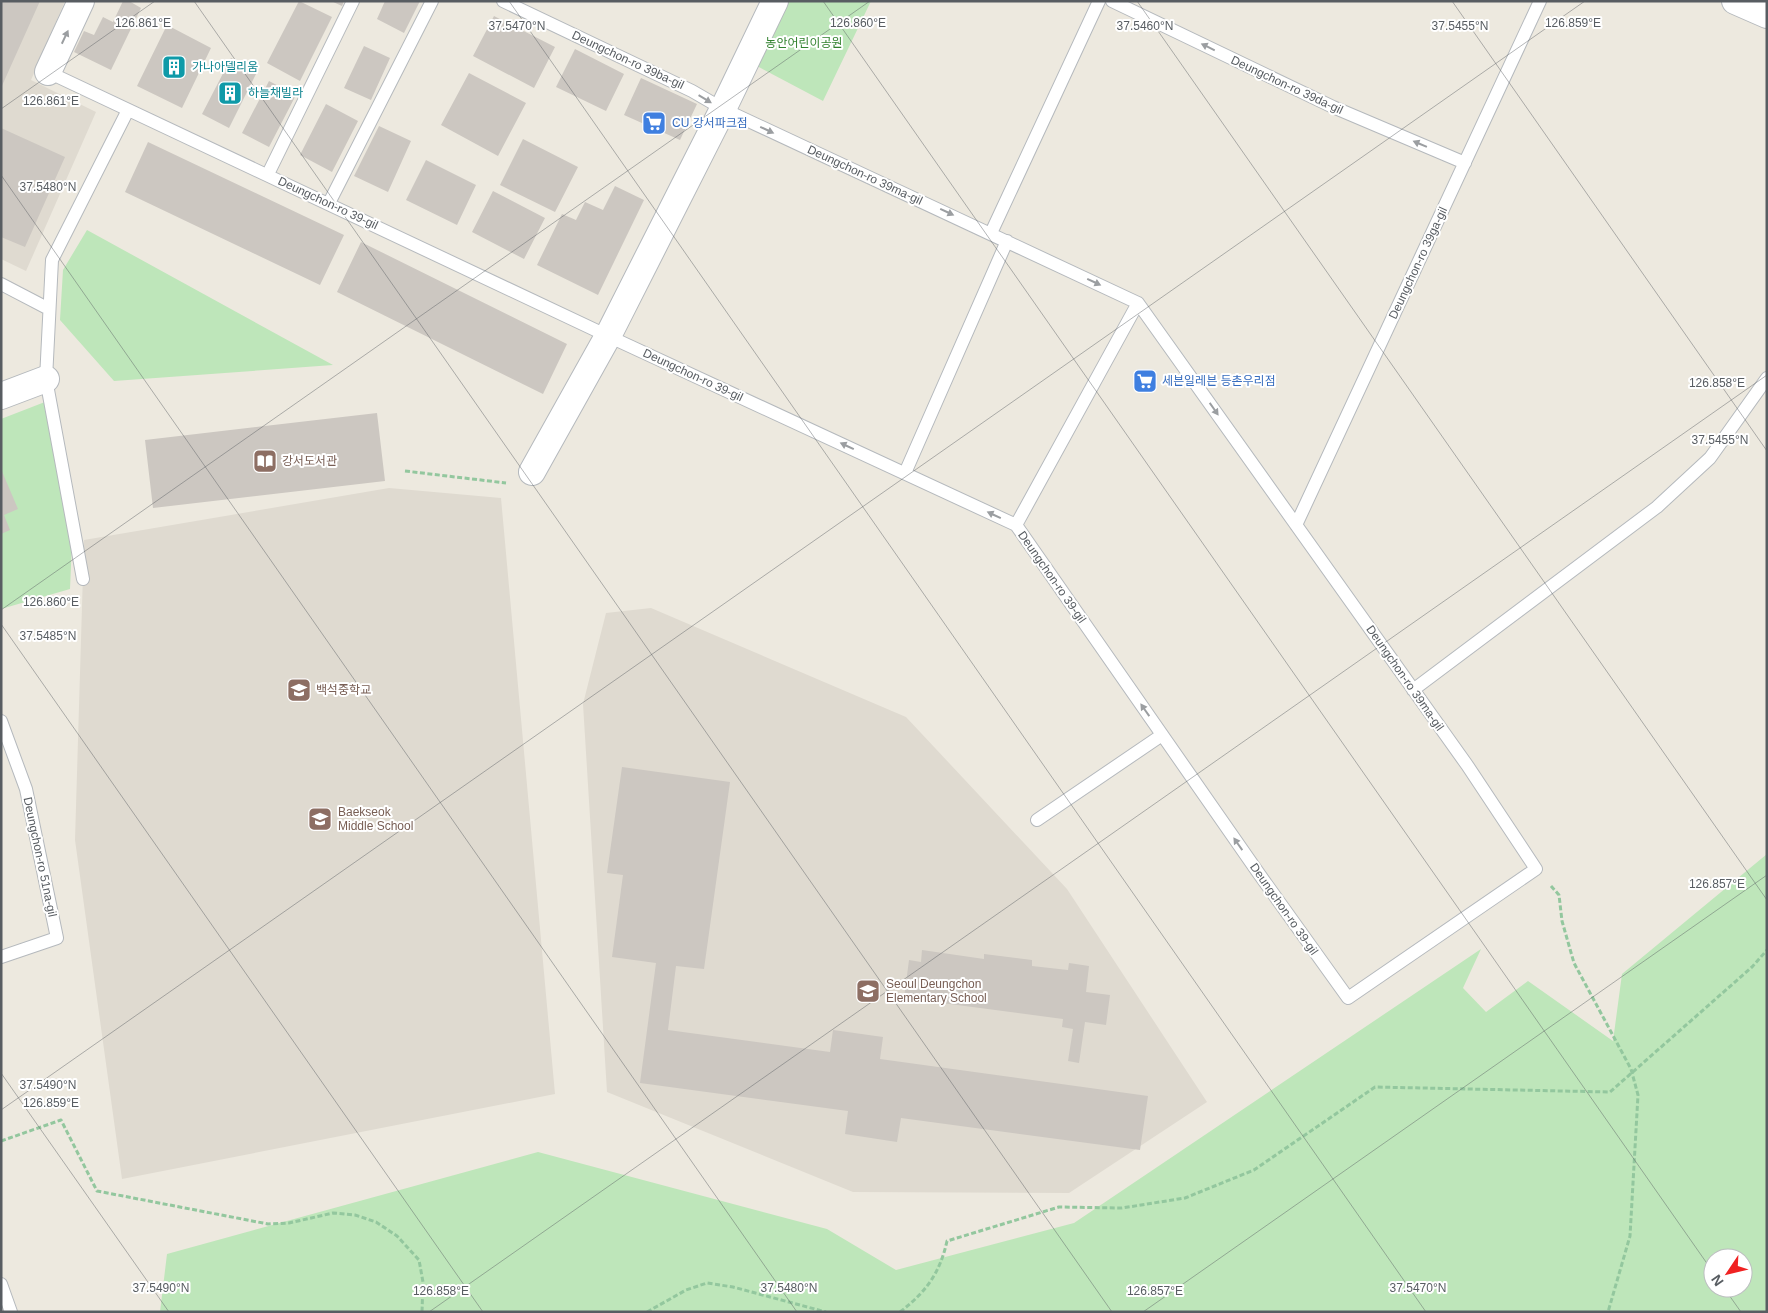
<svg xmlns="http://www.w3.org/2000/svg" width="1768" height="1313" font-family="Helvetica,'Noto Sans KR',sans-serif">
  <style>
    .education { fill: #dfdad0 }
    .green { fill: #bee6ba; fill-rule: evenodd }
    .building { fill: #ccc7c1 }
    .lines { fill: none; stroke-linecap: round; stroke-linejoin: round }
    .service-casing { stroke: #b5b9bd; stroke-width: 14 }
    .minor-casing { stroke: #b5b9bd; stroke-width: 28 }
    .path { stroke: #93c79e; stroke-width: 3; stroke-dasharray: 5 2.5; stroke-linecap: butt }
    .service { stroke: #fff; stroke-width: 12 }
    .minor { stroke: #fff; stroke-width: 26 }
    .oneway { fill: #9b9ea1 }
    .ticks { fill: none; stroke: #585d62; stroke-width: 1; stroke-opacity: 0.45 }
    .labels { text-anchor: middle; stroke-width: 4; stroke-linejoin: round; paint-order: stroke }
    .park-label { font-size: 12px; fill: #32822f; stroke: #fff }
    .street-label { font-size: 12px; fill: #585d62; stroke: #fff }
    .culture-label { font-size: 12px; fill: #0d838f; stroke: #fff; text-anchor: start }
    .shop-label { font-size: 12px; fill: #366cbe; stroke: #fff; text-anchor: start }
    .education-label { font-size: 12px; fill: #785e54; stroke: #fff; text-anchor: start }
    .ticks-label { font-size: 12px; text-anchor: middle; fill: #585d62; stroke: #fff; stroke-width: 4; stroke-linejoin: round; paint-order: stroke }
  </style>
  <rect width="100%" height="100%" fill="#ede9df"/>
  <path class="education" d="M1 1H65L31 80 96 112 26 271 1 259Z
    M389 488 501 498 555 1094 122 1179 75 840 84 540Z
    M651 608 906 717 1067 889 1207 1102 1069 1193 853 1192 607 1092 583 704 606 613Z"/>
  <path class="green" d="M767 1H871L823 101 740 57Z
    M87 230 333 365 114 381 60 320 63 270Z
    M50 400 72 542 70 589 1 609V419Z
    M1767 854V1312H160L167 1254 538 1152 827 1229 896 1270 1074 1223 1481 949 1463 988 1486 1012 1528 981 1613 1041 1622 974ZM1713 1258H1743V1288H1713Z"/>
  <path class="building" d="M1 1H40L1 88Z
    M123 1H129L141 8 111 70 74 52 84 31 94 35 103 17 113 22Z
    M299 1 332 17 300 81 267 63Z
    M331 1H344L342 6Z
    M385 1H420L404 33 377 19Z
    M494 16 555 47 534 88 473 56Z
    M167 25 211 48 182 108 137 86Z
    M364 46 390 58 371 100 344 88Z
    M575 49 624 74 606 111 556 87Z
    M231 58 257 72 229 128 202 114Z
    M469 73 526 103 498 156 441 125Z
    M641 78 697 104 680 140 624 115Z
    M269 81 296 95 269 147 242 133Z
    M326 104 358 121 332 172 300 155Z
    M379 126 411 141 388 192 354 176Z
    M1 128 65 157 25 247 1 237Z
    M523 139 578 167 555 212 500 185Z
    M148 142 344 235 320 285 125 192Z
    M426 160 476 185 457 225 406 200Z
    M615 186 644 200 598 295 537 265 562 214 576 220 585 202 603 210Z
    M493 191 545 218 524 259 472 232Z
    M361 242 567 344 543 394 337 292Z
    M377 413 385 481 153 508 145 440Z
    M1 469 18 509 4 515 10 530 1 534Z
    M622 767 730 782 704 969 676 966 668 1030 830 1052 833 1030 883 1037 880 1059 1148 1096 1140 1150 901 1118 897 1142 845 1134 848 1111 640 1083 656 963 612 957 623 875 607 873Z
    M922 950 984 959V954L1032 960V966L1068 970 1069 963 1089 966 1086 992 1110 995 1106 1025 1085 1022 1079 1063 1068 1061 1073 1029 1062 1027 1063 1019 904 998 909 960 921 962Z"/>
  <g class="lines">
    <g class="service-casing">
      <path id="service" d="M1112 1 1333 107 1465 163
        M48 72 608 336 1016 525 1257 871 1348 998 1536 869 1467 765 1138 303 723 109 692 91 503 1
        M268 174 353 1
        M329 203 432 1
        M991 233 1099 1
        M1 284 49 309
        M905 473 1007 241
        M1016 525 1138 303
        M1296 525 1540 1
        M83 579 46 379 52 260 128 110
        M1413 690 1657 507 1710 458 1767 378
        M1 721 26 789 57 938 1 957
        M1037 820 1162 735
        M1 1284 11 1312"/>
    </g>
    <g class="minor-casing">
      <path id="minor" d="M1735 1 1767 15
        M48 72 81 1
        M1 396 46 379
        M532 472 608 336 723 109 775 1"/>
    </g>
    <path class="path" d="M405 471 506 483
      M1551 886 1559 895 1562 921 1574 963 1631 1069 1638 1095 1630 1236 1608 1312
      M1 1141 61 1120 97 1191 268 1224 289 1223 333 1213 355 1215 376 1222 397 1236 419 1260 423 1282 422 1312
      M647 1312 686 1290 707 1283 733 1287 826 1312
      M900 1312C926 1292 940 1273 947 1241L1059 1207 1122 1208 1185 1198 1254 1170 1375 1087 1610 1092 1752 967 1767 950"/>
    <use href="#service" class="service"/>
    <use href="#minor" class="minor"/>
  </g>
  <defs><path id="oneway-solid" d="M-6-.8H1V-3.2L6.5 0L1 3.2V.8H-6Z" transform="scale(1.25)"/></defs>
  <g class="oneway">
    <use href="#oneway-solid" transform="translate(65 37) rotate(-65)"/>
    <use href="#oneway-solid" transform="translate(1208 47) rotate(-154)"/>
    <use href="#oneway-solid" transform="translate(705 99) rotate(31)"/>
    <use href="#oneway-solid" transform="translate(767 130) rotate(25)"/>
    <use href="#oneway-solid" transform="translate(1420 144) rotate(-157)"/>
    <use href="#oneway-solid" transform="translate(947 212) rotate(25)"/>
    <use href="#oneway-solid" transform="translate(1094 282) rotate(25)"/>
    <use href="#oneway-solid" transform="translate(1214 409) rotate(55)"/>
    <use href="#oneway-solid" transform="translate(847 446) rotate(-155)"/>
    <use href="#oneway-solid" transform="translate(994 515) rotate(-155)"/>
    <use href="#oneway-solid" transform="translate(1145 710) rotate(-125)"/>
    <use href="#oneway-solid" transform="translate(1238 844) rotate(-125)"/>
  </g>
  <path class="ticks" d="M194 1 1112 1312M509 1 1426 1312M823 1 1713 1272M1137 1 1767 900M1452 1 1767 451M1766 1 1767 2M1 109 155 1M1 175 797 1312M1 610 870 1M1 624 483 1312M1 1073 169 1312M1 1110 1585 1M1724 1288 1741 1312M429 1312 1767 375M1143 1312 1767 875"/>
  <defs>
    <g id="building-square" transform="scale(1.25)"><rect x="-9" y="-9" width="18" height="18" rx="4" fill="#0f9aa8" stroke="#fff"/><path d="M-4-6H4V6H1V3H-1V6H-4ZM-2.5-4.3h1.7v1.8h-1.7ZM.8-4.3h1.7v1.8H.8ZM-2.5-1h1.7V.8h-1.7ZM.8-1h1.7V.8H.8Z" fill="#fff"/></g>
    <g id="supermarket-square" transform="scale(1.25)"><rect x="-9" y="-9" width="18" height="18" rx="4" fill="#3f7fe0" stroke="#fff"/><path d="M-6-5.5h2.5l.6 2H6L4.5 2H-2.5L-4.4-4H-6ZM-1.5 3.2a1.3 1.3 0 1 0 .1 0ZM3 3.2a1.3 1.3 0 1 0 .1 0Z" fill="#fff"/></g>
    <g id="library-square" transform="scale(1.25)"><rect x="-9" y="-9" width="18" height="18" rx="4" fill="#8d6e63" stroke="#fff"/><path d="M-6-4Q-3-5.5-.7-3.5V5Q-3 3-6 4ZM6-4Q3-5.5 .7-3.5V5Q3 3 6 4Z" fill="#fff"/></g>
    <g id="school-square" transform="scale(1.25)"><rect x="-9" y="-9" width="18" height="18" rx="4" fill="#8d6e63" stroke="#fff"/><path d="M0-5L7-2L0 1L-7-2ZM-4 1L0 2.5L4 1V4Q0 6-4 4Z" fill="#fff"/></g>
  </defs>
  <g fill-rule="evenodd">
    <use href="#building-square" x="174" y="67"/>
    <use href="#building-square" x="230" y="93"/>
    <use href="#supermarket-square" x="654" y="123"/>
    <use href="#supermarket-square" x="1145" y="381"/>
    <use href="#library-square" x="265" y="461"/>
    <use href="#school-square" x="299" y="690"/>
    <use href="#school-square" x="320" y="819"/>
    <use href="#school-square" x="868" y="991"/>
  </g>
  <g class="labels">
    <g class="park-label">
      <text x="804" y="47">농안어린이공원</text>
    </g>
    <g class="street-label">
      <text transform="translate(628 60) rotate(25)" y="4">Deungchon-ro 39ba-gil</text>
      <text transform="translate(1287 85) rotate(25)" y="4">Deungchon-ro 39da-gil</text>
      <text transform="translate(865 175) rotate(25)" y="4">Deungchon-ro 39ma-gil</text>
      <text transform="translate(328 203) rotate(25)" y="4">Deungchon-ro 39-gil</text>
      <text transform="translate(1418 263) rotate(-65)" y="4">Deungchon-ro 39ga-gil</text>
      <text transform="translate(693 375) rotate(25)" y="4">Deungchon-ro 39-gil</text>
      <text transform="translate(1052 577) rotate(55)" y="4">Deungchon-ro 39-gil</text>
      <text transform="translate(1405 678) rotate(55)" y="4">Deungchon-ro 39ma-gil</text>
      <text transform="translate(40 857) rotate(78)" y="4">Deungchon-ro 51na-gil</text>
      <text transform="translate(1284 909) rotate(55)" y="4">Deungchon-ro 39-gil</text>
    </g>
    <g class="culture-label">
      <text x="192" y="71">가나아델리움</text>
      <text x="248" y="97">하늘채빌라</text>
    </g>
    <g class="shop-label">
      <text x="672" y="127">CU 강서파크점</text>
      <text x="1162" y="385">세븐일레븐 등촌우리점</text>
    </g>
    <g class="education-label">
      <text x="282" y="465">강서도서관</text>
      <text x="316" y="694">백석중학교</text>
      <text x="338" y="816">Baekseok<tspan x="338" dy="14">Middle School</tspan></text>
      <text x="886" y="988">Seoul Deungchon<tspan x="886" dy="14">Elementary School</tspan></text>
    </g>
  </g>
  <g class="ticks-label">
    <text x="143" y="27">126.861°E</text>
    <text x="858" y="27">126.860°E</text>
    <text x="1573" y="27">126.859°E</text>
    <text x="517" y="30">37.5470°N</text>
    <text x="1145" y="30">37.5460°N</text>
    <text x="1460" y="30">37.5455°N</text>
    <text x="51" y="105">126.861°E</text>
    <text x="48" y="191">37.5480°N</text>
    <text x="1717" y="387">126.858°E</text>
    <text x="1720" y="444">37.5455°N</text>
    <text x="51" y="606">126.860°E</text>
    <text x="48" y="640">37.5485°N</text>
    <text x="1717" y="888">126.857°E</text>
    <text x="48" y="1089">37.5490°N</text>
    <text x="51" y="1107">126.859°E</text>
    <text x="161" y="1292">37.5490°N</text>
    <text x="789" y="1292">37.5480°N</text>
    <text x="1418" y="1292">37.5470°N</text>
    <text x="441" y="1295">126.858°E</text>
    <text x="1155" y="1295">126.857°E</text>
  </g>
  <rect width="1768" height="1313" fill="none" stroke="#585d62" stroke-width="5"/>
  <g transform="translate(1728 1273) rotate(235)"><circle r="24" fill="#ffffff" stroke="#bcbec0"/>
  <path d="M0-4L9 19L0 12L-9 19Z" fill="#f02222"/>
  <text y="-8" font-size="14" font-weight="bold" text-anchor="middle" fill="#585d62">N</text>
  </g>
</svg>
